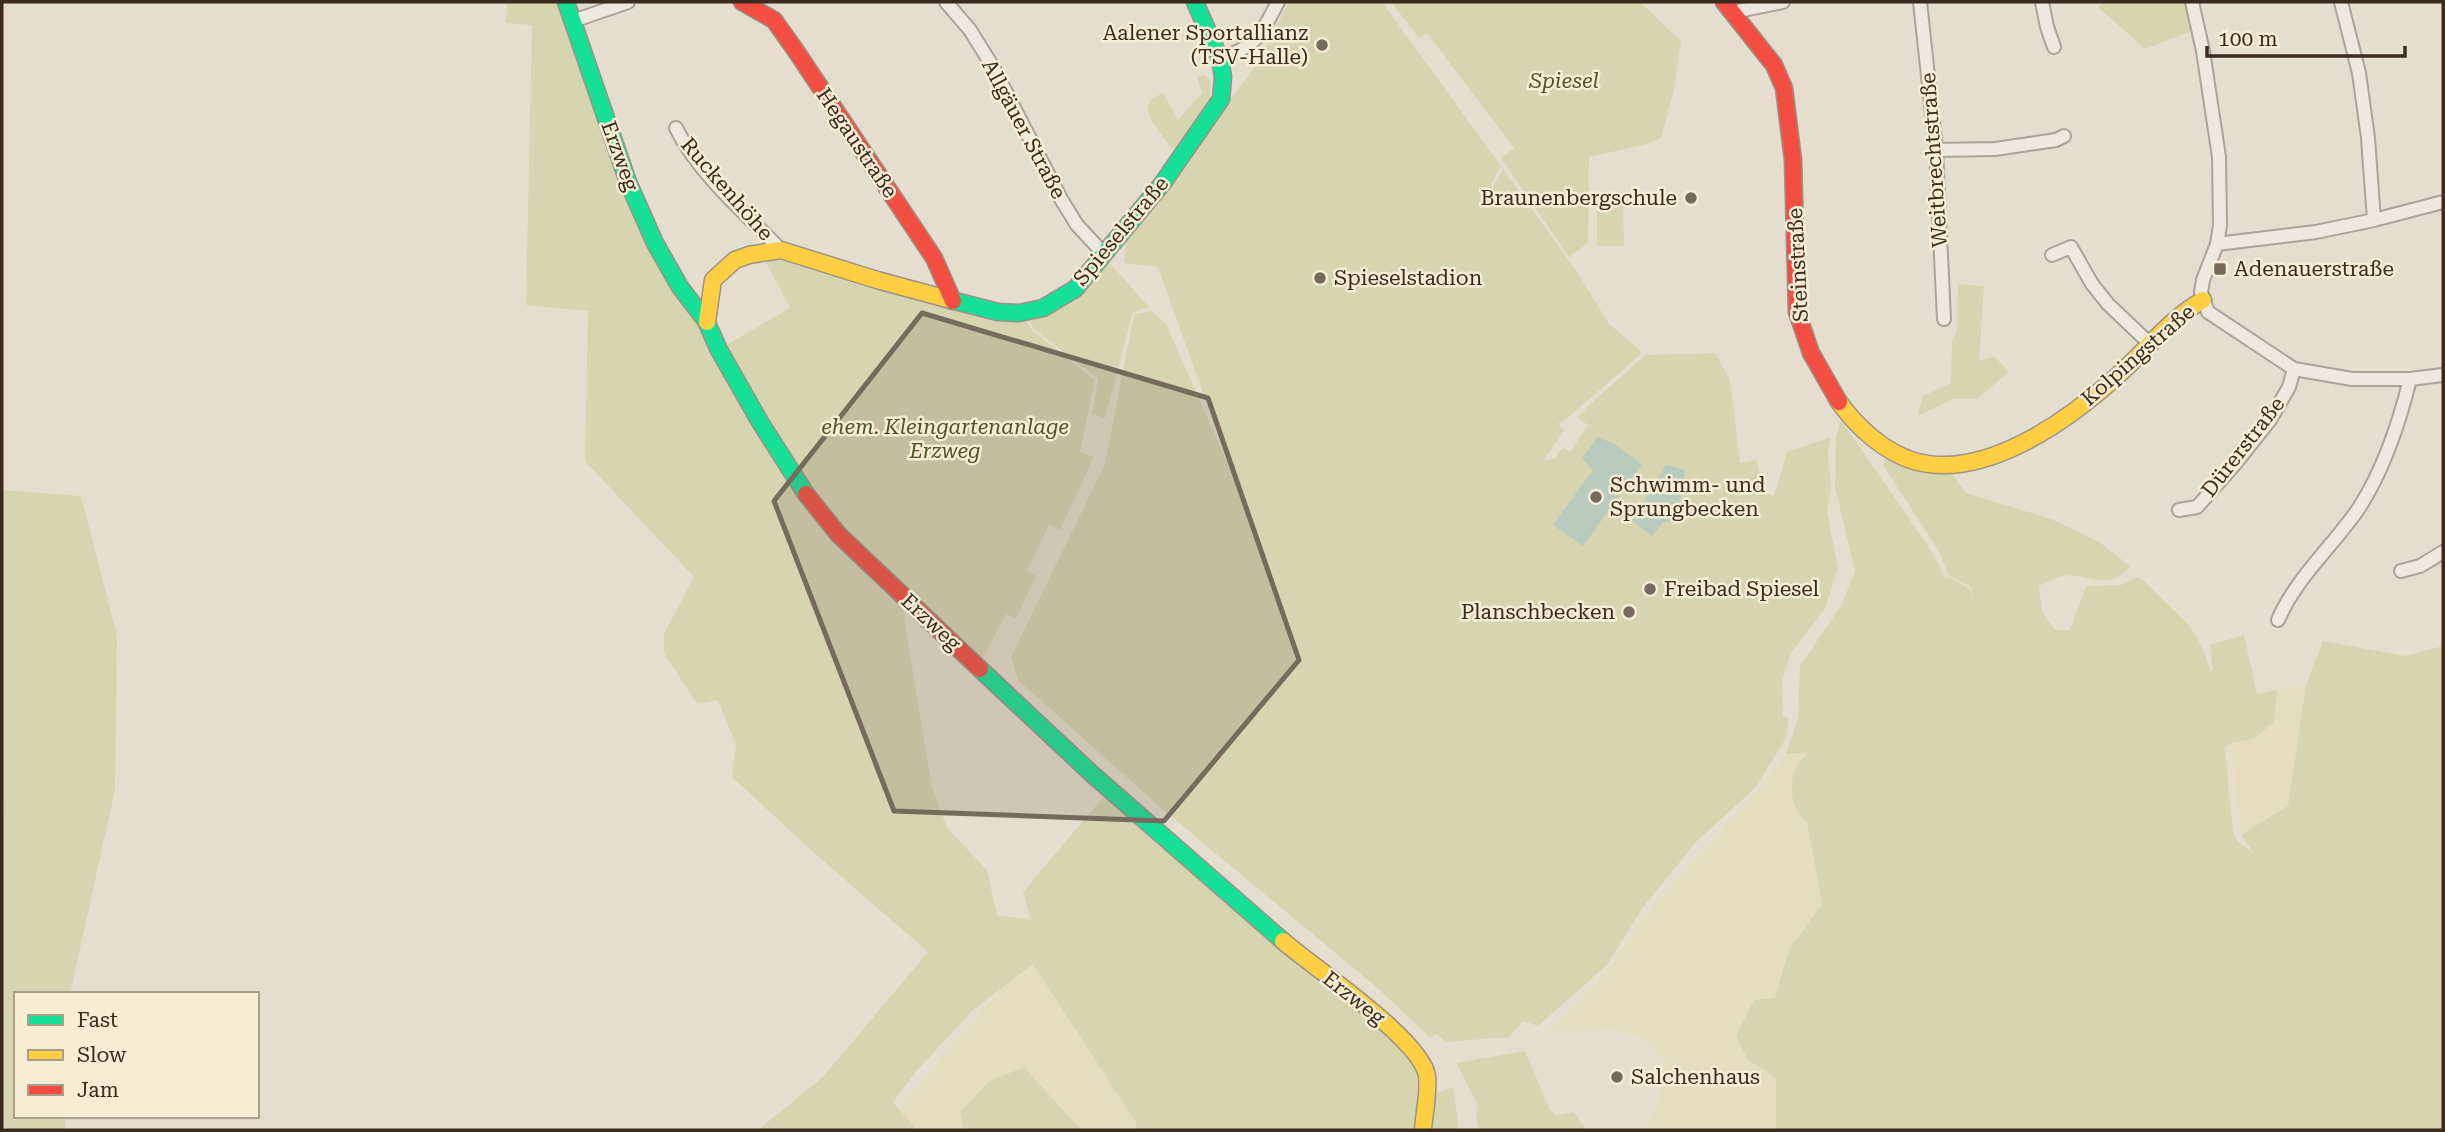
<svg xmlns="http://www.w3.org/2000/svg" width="2445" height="1132" font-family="'Roboto Serif',serif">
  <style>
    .farmland { fill: #e5ddbe }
    .green { fill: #d6d5b0 }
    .water { fill: #b9cabf }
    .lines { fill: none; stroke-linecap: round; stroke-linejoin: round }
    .street-casing { stroke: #aba397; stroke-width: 16 }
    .fast-casing { stroke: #9a9286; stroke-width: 19 }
    .slow-casing { stroke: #9a9286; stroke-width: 19 }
    .jam-casing { stroke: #9a9286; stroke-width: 19 }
    .street { stroke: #eee9df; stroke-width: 12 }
    .fast { stroke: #16e098; stroke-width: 16 }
    .slow { stroke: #ffcf43; stroke-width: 16 }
    .jam { stroke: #f24e42; stroke-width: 16 }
    .marked { fill: #766a5c; fill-opacity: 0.2; stroke: #766a5c; stroke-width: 5; stroke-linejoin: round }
    .poi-dot { fill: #766a5c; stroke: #f7ecd4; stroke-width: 2.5 }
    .labels { text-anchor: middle; stroke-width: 5; stroke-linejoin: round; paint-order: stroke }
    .poi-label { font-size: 21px; fill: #3a2b1e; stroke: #f7ecd4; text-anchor: start }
    .park-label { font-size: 21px; font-style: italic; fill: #4b5724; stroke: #f7ecd4 }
    .street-label { font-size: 21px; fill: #3a2b1e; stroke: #f7ecd4 }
  </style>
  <rect width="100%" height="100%" fill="#e5dece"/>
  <path class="farmland" d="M2306 685 2288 807 2241 835 2231 743 2254 739 2274 722 2277 690Z
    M1810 751 1807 821 1822 904 1789 950 1775 998 1748 1060 1776 1078V1130H1644L1661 1095 1665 1062 1646 1040 1613 1029 1547 1033 1598 983 1650 910 1693 861 1764 785 1786 754Z
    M1033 964 1137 1124 1135 1130H1081L1024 1067 960 1113 964 1130H917L898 1109 999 991Z"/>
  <path class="green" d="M507 2H560L665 271 785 474 902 604 931 784 947 828 987 870 997 915 1031 920 1023 892 1105 795 1257 928 1396 1043 1418 1071 1416 1100 1453 1087 1459 1130H1135L1137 1124 1033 964 972 1011 914 1074 893 1102 917 1130H758L823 1077 928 952 811 850 732 777 736 745 718 700 697 704 664 653V634L694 577 585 461 588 311 526 305 532 25 506 23Z
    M1289 2H1382L1501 166 1491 184 1492 189 1503 169 1577 272 1609 324 1641 351 1640 355 1564 421 1558 423 1564 430 1543 461 1555 458 1563 447 1570 452 1588 425 1578 418 1587 407 1645 355 1715 353 1730 380 1740 463 1756 460 1766 494 1774 496 1787 452 1831 437 1828 450 1831 488 1827 511 1838 568 1825 609 1790 654 1782 682 1783 716 1789 718 1786 738 1755 788 1696 842 1643 907 1607 965 1538 1026 1523 1021 1509 1037 1446 1042 1437 1034 1430 1037 1374 985 1161 808 1018 680 1011 657 1105 464 1134 314 1151 311 1166 324 1230 469 1158 267 1124 263 1126 240 1255 67Z
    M1391 2H1640L1681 41 1674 90 1661 138 1647 144 1589 157 1588 243 1569 257 1501 158 1514 148 1427 33 1419 38Z
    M2104 2H2187L2194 30 2145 49 2098 7Z
    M1205 75 1211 82 1209 104 1176 154 1152 122 1147 109 1151 99 1163 93 1178 120 1202 93 1197 77Z
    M1597 200H1623L1624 246H1597Z
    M765 260 812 263 1025 317 1031 329 1095 380 1080 452 1094 457 1060 530 1049 525 1027 571 1036 576 1016 619 1006 614 983 658 816 503 725 346 790 308Z
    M1107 260 1149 307 1133 312 1105 418 1092 414 1098 379 1034 329 1028 318Z
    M1958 284 1984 286 1979 361 1994 356 2009 372 1977 399H1953L1917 416 1923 396 1951 383 1952 341 1957 331Z
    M1841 420 1934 555 1946 580V576L1969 588 1973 597 1970 586 1949 576 1940 553 1883 465 1886 458 1913 467 1952 474 1966 493 2051 519 2099 542 2130 566C2109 594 2088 571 2061 576 2054 578 2046 583 2039 586L2042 612 2055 630H2070L2086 586 2121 585 2137 577 2142 579 2189 625 2201 645 2211 671H2213L2210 645 2244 635 2257 694 2277 690 2274 722 2254 739 2231 743 2225 747 2233 833 2238 842 2254 853 2241 835 2288 806 2306 685 2323 641 2405 656 2443 646V1130H1776V1078L1748 1060 1736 1036 1754 1000 1775 998 1789 950 1822 904 1807 822C1792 810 1788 788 1795 770 1798 763 1805 757 1809 752L1786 754 1798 718 1800 666 1841 606 1855 571 1835 487 1836 437Z
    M2 490 81 496 117 635 115 790 70 994H16V1116H65V1130H2V827L4 804H2Z
    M1525 1051 1550 1110 1557 1115 1574 1112 1587 1130H1479L1476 1117 1478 1105 1456 1063Z
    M1024 1067 1081 1130H964L960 1113 988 1082Z"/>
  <path class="water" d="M1598 437 1614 444 1642 464 1583 546 1553 525 1593 470 1582 458Z
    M1666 465 1685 470 1677 522H1663L1652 536 1632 521Z"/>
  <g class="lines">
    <g class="street-casing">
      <path id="street" d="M946 2 970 30 993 67 1061 199 1077 225 1105 255
        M1920 2 1936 150 1944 319
        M2042 2 2047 27 2054 47
        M2192 2 2203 51 2219 157 2220 225 2217 244 2203 280 2201 292 2208 312 2294 369 2352 379H2410L2443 375
        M2341 2 2359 73 2368 138 2374 220
        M1733 12 1783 2
        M573 21 628 2
        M1220 59C1258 45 1260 36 1278 2
        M676 128C698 173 746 214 781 250
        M1936 150 1995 149 2056 140 2064 136
        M2217 244 2316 232 2374 220 2443 202
        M2052 255 2071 247 2092 284 2108 304 2150 344
        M2179 510 2197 507 2235 464 2270 420 2289 387 2294 369
        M2401 571 2420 566 2443 552
        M2278 620C2296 578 2333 546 2359 508 2384 469 2399 424 2410 379"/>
    </g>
    <g class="fast-casing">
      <path id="fast" d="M566 2 628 182 655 243 680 287 706 321 719 350 760 422 806 494
        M951 300 998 312 1019 313 1043 308 1075 289 1162 184 1221 99 1223 77 1220 59 1195 2
        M980 669 1092 774 1283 941"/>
    </g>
    <g class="slow-casing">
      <path id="slow" d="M707 322 713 280 735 260 749 255 781 250 877 280 951 300
        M1839 402C1857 427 1884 452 1914 461 1983 481 2066 422 2115 378 2145 352 2168 320 2203 300
        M1283 941C1314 968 1422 1040 1427 1076 1429 1093 1424 1113 1423 1130"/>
    </g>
    <g class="jam-casing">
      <path id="jam" d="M742 2 774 20 796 51 934 258 953 301
        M1724 2 1774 65 1784 88 1793 160 1797 312 1811 353 1839 402
        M806 494 838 534 980 669"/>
    </g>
    <use href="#street" class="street"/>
    <use href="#fast" class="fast"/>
    <use href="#slow" class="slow"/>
    <use href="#jam" class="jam"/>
  </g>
  <path class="marked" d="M922 313 1208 398 1299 660 1164 821 894 811 774 501Z"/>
  <g class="poi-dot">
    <circle cx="1322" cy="45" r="7"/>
    <circle cx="1691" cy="198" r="7"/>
    <rect x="2213" y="262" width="14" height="14" rx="3.5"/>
    <circle cx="1320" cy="278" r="7"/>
    <circle cx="1596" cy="497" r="7"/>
    <circle cx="1650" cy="589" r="7"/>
    <circle cx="1629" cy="612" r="7"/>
    <circle cx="1617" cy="1077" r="7"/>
  </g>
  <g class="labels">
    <g class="poi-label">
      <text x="1308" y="40" text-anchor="end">Aalener Sportallianz<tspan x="1308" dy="24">(TSV-Halle)</tspan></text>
      <text x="1677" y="205" text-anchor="end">Braunenbergschule</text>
      <text x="2234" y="276">Adenauerstraße</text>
      <text x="1334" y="285">Spieselstadion</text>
      <text x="1610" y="492">Schwimm- und<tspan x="1610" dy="24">Sprungbecken</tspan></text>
      <text x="1664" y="596">Freibad Spiesel</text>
      <text x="1615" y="619" text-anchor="end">Planschbecken</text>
      <text x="1631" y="1084">Salchenhaus</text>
    </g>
    <g class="park-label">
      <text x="1564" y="88">Spiesel</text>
      <text x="945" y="434">ehem. Kleingartenanlage<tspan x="945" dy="24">Erzweg</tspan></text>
    </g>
    <g class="street-label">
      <text transform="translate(1024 129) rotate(62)" y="7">Allgäuer Straße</text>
      <text transform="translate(857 143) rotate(56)" y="7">Hegaustraße</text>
      <text transform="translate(620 156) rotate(70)" y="7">Erzweg</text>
      <text transform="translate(1934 160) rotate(-94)" y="7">Weitbrechtstraße</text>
      <text transform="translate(727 189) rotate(49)" y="7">Ruckenhöhe</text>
      <text transform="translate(1121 231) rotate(-50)" y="7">Spieselstraße</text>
      <text transform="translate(1798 265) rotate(-93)" y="7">Steinstraße</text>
      <text transform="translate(2138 355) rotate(-41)" y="7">Kolpingstraße</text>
      <text transform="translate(2243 447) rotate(-52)" y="7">Dürerstraße</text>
      <text transform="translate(931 622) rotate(43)" y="7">Erzweg</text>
      <text transform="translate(1354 998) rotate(38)" y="7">Erzweg</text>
    </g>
  </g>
  <rect width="2445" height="1132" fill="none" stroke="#3a2b1e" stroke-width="7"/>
  <rect x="14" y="992" width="245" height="126" fill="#f7ecd4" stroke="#ab9f8b" stroke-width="2"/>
  <rect x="28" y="1015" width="35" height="10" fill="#16e098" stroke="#ab9f8b" stroke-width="2"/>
  <text x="77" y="1027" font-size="21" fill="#3a2b1e">Fast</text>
  <rect x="28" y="1050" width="35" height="10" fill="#ffcf43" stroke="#ab9f8b" stroke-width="2"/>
  <text x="77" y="1062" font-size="21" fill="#3a2b1e">Slow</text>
  <rect x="28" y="1085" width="35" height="10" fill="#f24e42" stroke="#ab9f8b" stroke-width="2"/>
  <text x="77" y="1097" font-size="21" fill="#3a2b1e">Jam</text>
  <path d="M2207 46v10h198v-10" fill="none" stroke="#3a2b1e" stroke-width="3.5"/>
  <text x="2218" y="46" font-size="21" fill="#3a2b1e" stroke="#f7ecd4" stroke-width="5" paint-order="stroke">100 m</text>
</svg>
